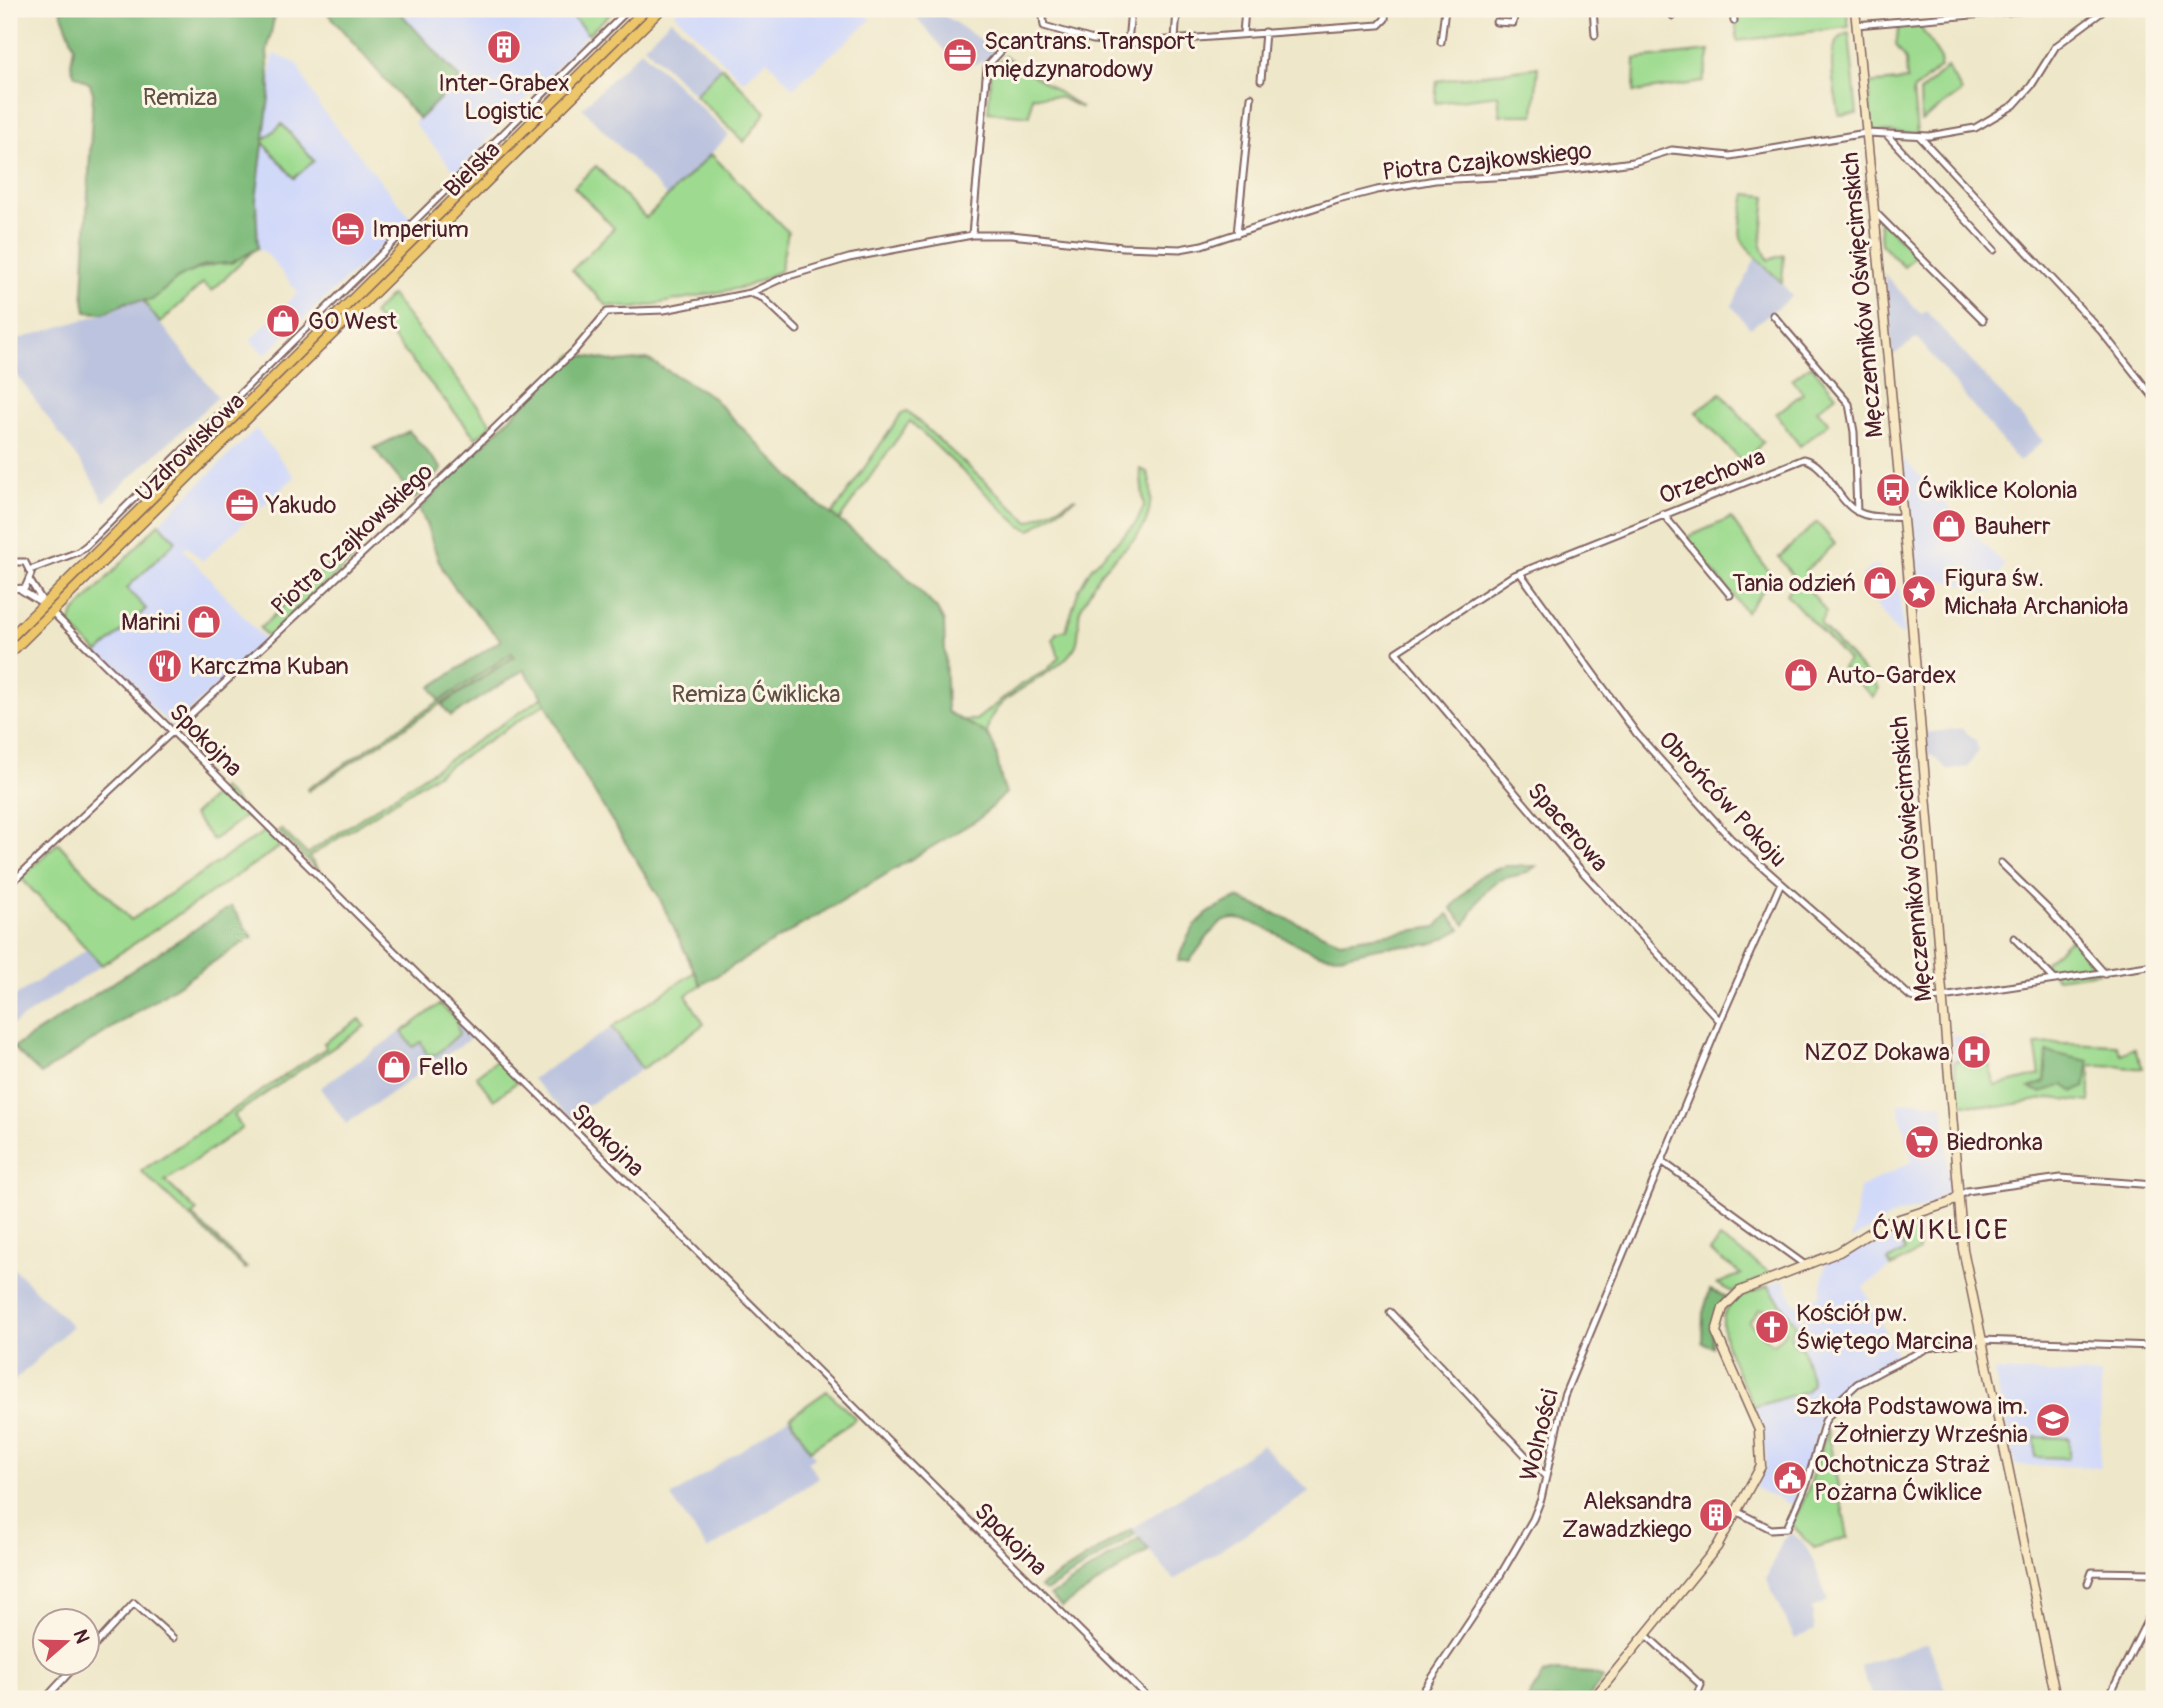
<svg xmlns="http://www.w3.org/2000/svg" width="2163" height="1708" font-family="Pangolin,sans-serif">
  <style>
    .built { fill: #d1d9f9 }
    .industrial { fill: #bbc3de }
    .green { fill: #9edb90; stroke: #747d5e; stroke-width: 2; fill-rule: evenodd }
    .forest { fill: #7ebb7a; stroke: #646d52; stroke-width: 2 }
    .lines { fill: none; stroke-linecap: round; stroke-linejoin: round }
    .street-casing { stroke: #836562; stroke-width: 9 }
    .secondary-casing { stroke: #836562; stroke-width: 11 }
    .primary-casing { stroke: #836562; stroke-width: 12 }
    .street { stroke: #fff; stroke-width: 5 }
    .secondary { stroke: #f7e8c3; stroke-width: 8 }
    .primary { stroke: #ecc669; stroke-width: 9 }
    .labels { text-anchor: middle; stroke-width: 6; stroke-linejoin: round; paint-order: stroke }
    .poi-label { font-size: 24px; fill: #4a1f2b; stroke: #fcf5e5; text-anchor: start }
    .park-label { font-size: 24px; fill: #5f4e44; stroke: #fcf5e5 }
    .street-label { font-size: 24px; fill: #4a1f2b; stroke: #fcf5e5 }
    .quarter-label { font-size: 28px; letter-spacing: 2px; fill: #4a1f2b; stroke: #fcf5e5 }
  </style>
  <rect width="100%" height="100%" fill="#fcf5e5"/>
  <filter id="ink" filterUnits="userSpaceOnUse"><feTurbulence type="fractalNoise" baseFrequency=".0143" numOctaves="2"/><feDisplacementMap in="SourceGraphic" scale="14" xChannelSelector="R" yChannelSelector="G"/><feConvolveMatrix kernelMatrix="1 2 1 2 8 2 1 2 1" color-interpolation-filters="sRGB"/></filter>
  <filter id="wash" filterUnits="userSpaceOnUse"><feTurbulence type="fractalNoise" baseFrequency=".00686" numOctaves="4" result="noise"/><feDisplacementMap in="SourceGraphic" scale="28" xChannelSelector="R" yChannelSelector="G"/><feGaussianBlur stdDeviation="1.57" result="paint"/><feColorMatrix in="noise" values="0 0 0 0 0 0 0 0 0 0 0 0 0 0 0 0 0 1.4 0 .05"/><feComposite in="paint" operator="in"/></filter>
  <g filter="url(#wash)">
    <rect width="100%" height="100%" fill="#eee7c9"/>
    <path class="built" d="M397 9H566L588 34 456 173 414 123 459 79Z
      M679 9H861L871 20 793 88 767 60 743 81 674 13Z
      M273 54 296 63 320 107 411 218 265 355 250 340 297 293 301 296 267 254 258 248 256 200Z
      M256 429 295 477 202 561 187 546 183 549 265 640 172 727 98 653 146 609 127 588 176 541 159 523Z
      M1902 457 2004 565 1993 593 1939 579 1914 578Z
      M1876 563 1899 587 1904 636 1896 631 1873 601 1877 596 1861 575Z
      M1952 1034 1967 1040 1985 1037 1987 1058 1954 1061Z
      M1917 1101 1943 1104 1951 1199 1897 1214 1851 1240 1860 1188 1912 1161 1898 1104Z
      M1916 1220 1919 1251 1891 1267 1863 1287 1898 1358 1855 1380 1821 1419 1805 1480 1793 1506 1755 1488 1765 1467 1766 1450 1754 1407 1807 1391 1790 1336 1796 1324 1768 1286 1784 1279 1795 1305 1820 1295 1826 1262 1887 1229Z
      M1994 1371 2101 1375 2100 1467 2015 1465Z"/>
    <path class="industrial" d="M909 9H935L997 51 986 60 961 69Z
      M671 19 722 67 695 95 644 46Z
      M641 50 729 135 668 197 582 108Z
      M1755 259 1761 261 1793 296 1750 328 1732 306Z
      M1884 274 1921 314 1926 311 2043 441 2019 462 1917 338 1892 356Z
      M127 302H144L218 397 104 502 88 473 9 364V342L112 311Z
      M1962 728 1976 741 1978 751 1968 767 1949 770 1931 755 1927 756 1925 733Z
      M87 949 102 965 9 1027V1000Z
      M440 1004 474 1036 346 1124 320 1088Z
      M612 1027 642 1069 570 1117 532 1079Z
      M9 1264 72 1326 9 1386Z
      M790 1417 815 1457 808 1462 819 1478 708 1550 671 1497Z
      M1262 1445 1310 1492 1174 1580 1131 1529Z
      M1792 1533 1803 1542 1812 1558 1828 1601 1812 1608 1815 1630 1795 1639 1766 1579 1783 1539Z
      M1928 1643 1948 1696 1937 1699H1873L1860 1665Z"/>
    <path class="green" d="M566 9H616L588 34Z
      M1735 9H1763L1764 15 1807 11 1847 13 1849 27 1737 41Z
      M1917 22 1941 59 1940 67 1913 91 1917 134 1872 131 1868 84 1907 80 1906 60 1896 45 1899 25Z
      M1849 33 1857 114 1839 115C1836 92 1820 41 1849 33Z
      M1710 51 1703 82 1634 92 1635 59Z
      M1005 56 1082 108 1059 97 1032 96 1030 116 988 112 991 69Z
      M722 67 766 112 744 142 695 95Z
      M1538 67 1534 115H1500L1498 95 1435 103 1437 81Z
      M1947 67 1962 92 1921 121 1920 92Z
      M282 124 314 161 294 178 262 141Z
      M711 154 788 232 780 271 745 287 635 308 606 305 572 270 614 228 574 187 596 166 646 218Z
      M1746 194 1766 196 1761 245 1768 260 1784 255 1782 283C1772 272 1745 250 1741 238 1738 228 1744 205 1746 194Z
      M1879 218 1916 255 1904 267 1881 244Z
      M253 251 212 291 203 283 160 323 144 302C159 299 167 284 180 277 204 263 230 265 253 251Z
      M391 295 492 424 476 438 373 314Z
      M1811 365 1836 395 1817 410 1829 423 1800 446 1776 414 1803 393 1792 379Z
      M1721 393 1763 442 1743 463 1696 412Z
      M907 411 1029 522 1076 498 1031 530 1020 526 910 421 839 520 832 515 902 413Z
      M1140 469 1147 472C1154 487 1151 515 1142 529 1127 552 1104 560 1090 591 1087 597 1083 604 1080 610 1077 621 1081 637 1075 647 1054 682 987 691 987 735L958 720H976L1019 686 1047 670 1059 657 1053 639 1056 633 1066 630 1079 589 1091 568 1136 523 1144 506Z
      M1731 518 1773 578 1746 612 1686 538Z
      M1817 522 1835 544 1805 571 1808 575 1801 579 1826 612 1820 624 1879 688 1873 697 1842 668 1848 660 1786 594 1796 580 1779 557Z
      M159 523 176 541 127 588 146 609 98 653 70 626 73 614Z
      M351 544 359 554 268 637 260 628Z
      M512 653 514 656 308 791 307 789Z
      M543 697 546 703 309 857 325 878 278 831 281 829 307 854Z
      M222 788 248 814 213 840 193 815Z
      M265 831 281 846 102 965 21 878 58 843 131 920Z
      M2071 939 2099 972 2057 978 2044 963Z
      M695 972 701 985 686 995 704 1024 642 1069 612 1027Z
      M440 1004 456 1019 459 1034 437 1054 427 1055 421 1042 413 1047 402 1032Z
      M360 1019 365 1026 234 1115 242 1128 165 1181 197 1211 192 1215 247 1268 245 1269 141 1171 326 1048 324 1043Z
      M2066 1043 2117 1045 2121 1054 2134 1048 2143 1068C2124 1070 2108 1062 2090 1066V1102L2050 1098 1999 1107 1958 1103 1954 1061 1987 1058 1995 1086 2040 1075 2035 1044Z
      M497 1060 517 1082 494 1100 476 1076Z
      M1916 1220 1919 1251 1891 1267 1888 1261 1905 1251 1896 1226Z
      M1720 1238 1772 1274 1732 1292 1717 1284 1741 1274 1710 1252Z
      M1768 1286 1796 1324 1790 1336 1795 1345 1802 1347 1812 1383 1807 1391 1754 1407C1744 1384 1713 1334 1726 1310 1733 1296 1754 1292 1768 1286ZM1759 1309 1767 1310 1786 1331 1776 1343 1772 1344 1749 1322Z
      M827 1391 856 1419 810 1450 790 1417Z
      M1827 1429 1848 1537 1814 1548 1792 1525 1810 1485Z
      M2035 1437 2069 1438V1458L2035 1457Z"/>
    <path class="forest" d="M60 9H276L267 52 270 90 256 200 258 248 231 263 205 265 178 278 152 300 127 302 104 313 86 312 83 293 93 93 90 84 74 74 71 65 74 46Z
      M324 9H397L460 79 419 119Z
      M574 354 617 362 647 359 710 395 814 501 889 559 937 609 944 622 947 711C959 721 976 725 986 734 1001 747 996 775 1006 793L980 818 701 985 658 895 574 760 543 697 524 670 451 716 442 705 514 657 512 653 440 701 431 687 501 640C479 615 453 592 439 561 432 544 429 527 419 509Z
      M409 431 442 469 415 499 374 448Z
      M1505 866H1536C1526 875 1517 875 1505 878 1484 884 1475 907 1465 925L1451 908 1481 875Z
      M1238 898 1340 941 1436 927 1448 914 1461 929C1425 952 1421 943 1384 947 1359 950 1347 960 1320 954 1296 949 1248 910 1225 921 1211 927 1200 950 1189 961H1178C1189 926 1204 910 1238 898Z
      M231 906 252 937 41 1074 13 1048Z
      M2047 1052 2089 1061 2085 1087 2074 1092 2064 1085 2041 1092 2029 1088 2045 1082Z
      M1710 1290 1727 1297 1714 1319 1712 1347 1702 1342 1703 1313Z
      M1131 1529 1135 1534 1046 1591 1040 1587Z
      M1139 1538 1149 1550 1062 1607 1050 1596Z
      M1556 1671 1592 1673 1603 1678 1588 1699H1528L1543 1674Z"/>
  </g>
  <g filter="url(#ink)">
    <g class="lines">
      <g class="street-casing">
        <path id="street" d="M1042 9 1044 26 1093 40 1128 43 1379 25 1385 19 1386 9
          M1593 9 1595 35
          M1672 9 1673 16
          M1733 9 1734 21
          M1496 22 1513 23 1515 9
          M1856 25 2042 9
          M1243 34 1245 9
          M1175 40 1177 9
          M1441 42 1445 9
          M1128 43 1131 9
          M1261 80 1265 32
          M1887 135 1994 250
          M1919 136 2101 331 2154 398
          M1874 211 1983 320
          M1237 234 1251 97
          M972 235 987 66 1002 50
          M750 293 785 277 849 258 972 235H1011L1123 247 1180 249 1202 245 1338 200 1377 190 1435 180 1533 175 1633 162 1672 150 1730 156 1866 133 1929 136 1975 128 2014 105 2031 86 2056 46 2106 9
          M1773 315 1849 404 1854 432 1857 512
          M1663 514 1730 595
          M9 562H25L31 574 25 588 9 589
          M30 570 78 552 87 545 629 9
          M1520 573 1637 734 1731 839 1911 997 1918 999 1942 997 2154 965
          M30 581 45 605
          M21 590 44 604
          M52 612 1149 1699
          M2001 863 2048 909 2105 974
          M9 885 462 460 574 351 607 312 664 310 750 293 763 298 797 330
          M2014 938 2055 980
          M1720 1021 1579 868 1396 652 1512 576 1804 459C1828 464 1836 501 1858 512 1871 519 1888 516 1902 518
          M1663 1162 1805 1265
          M1958 1196 1967 1191 2061 1178 2154 1185
          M1390 1312 1546 1477
          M1738 1512 1771 1529 1787 1528 1807 1483 1825 1421 1842 1398 1857 1384 1883 1370 1928 1348 1980 1340 2154 1346
          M2088 1583 2092 1572 2154 1573
          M1646 1635 1701 1685 1695 1699
          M88 1653 134 1603 173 1638
          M45 1699 79 1662
          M1418 1699 1498 1579 1533 1519 1541 1499 1564 1396 1720 1021 1780 885
          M2108 1699 2154 1607"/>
      </g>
      <g class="secondary-casing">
        <path id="secondary" d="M1855 9 1908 573 1963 1249 2056 1699
          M1593 1699 1717 1547 1761 1466 1759 1430 1716 1332 1723 1308 1740 1291 1839 1252 1884 1224 1949 1203 1958 1196"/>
      </g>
      <g class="primary-casing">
        <path id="primary" d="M403 232 423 228
          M9 639 646 9
          M9 654 661 9"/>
      </g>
      <use href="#street" class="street"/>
      <use href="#secondary" class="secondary"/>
      <use href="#primary" class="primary"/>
    </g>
  </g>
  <defs>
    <g id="building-disc" transform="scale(1.75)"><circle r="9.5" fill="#d1495b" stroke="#fcf5e5"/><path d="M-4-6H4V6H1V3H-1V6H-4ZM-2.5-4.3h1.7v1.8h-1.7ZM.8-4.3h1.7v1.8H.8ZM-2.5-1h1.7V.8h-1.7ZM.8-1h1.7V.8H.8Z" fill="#fff"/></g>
    <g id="office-disc" transform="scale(1.75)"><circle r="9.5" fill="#d1495b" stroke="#fcf5e5"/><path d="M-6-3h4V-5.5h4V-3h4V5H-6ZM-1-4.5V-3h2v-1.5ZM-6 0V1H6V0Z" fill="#fff"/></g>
    <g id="hotel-disc" transform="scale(1.75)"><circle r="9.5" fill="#d1495b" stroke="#fcf5e5"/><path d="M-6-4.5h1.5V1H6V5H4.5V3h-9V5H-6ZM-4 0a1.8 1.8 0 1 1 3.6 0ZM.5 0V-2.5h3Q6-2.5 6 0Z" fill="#fff"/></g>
    <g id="shop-disc" transform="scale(1.75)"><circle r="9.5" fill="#d1495b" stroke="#fcf5e5"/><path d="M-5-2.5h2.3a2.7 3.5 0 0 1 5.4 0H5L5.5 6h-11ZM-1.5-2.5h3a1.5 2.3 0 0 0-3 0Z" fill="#fff"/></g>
    <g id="bus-disc" transform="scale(1.75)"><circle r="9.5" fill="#d1495b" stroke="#fcf5e5"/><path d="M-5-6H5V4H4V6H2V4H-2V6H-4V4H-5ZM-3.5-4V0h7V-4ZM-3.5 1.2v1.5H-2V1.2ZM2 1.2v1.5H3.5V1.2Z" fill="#fff"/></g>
    <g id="sight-disc" transform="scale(1.75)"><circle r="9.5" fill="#d1495b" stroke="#fcf5e5"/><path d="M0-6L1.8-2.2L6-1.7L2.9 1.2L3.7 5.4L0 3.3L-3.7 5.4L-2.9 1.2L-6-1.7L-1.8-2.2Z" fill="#fff"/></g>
    <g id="restaurant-disc" transform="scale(1.75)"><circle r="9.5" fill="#d1495b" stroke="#fcf5e5"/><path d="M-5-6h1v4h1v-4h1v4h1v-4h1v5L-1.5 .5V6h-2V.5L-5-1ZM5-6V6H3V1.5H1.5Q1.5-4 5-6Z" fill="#fff"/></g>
    <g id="hospital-disc" transform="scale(1.75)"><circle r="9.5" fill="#d1495b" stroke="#fcf5e5"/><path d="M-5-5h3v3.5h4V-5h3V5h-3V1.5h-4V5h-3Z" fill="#fff"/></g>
    <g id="supermarket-disc" transform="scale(1.75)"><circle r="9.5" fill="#d1495b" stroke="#fcf5e5"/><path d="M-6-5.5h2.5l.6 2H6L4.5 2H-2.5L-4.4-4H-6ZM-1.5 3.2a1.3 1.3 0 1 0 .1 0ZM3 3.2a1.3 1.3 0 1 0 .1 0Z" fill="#fff"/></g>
    <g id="church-disc" transform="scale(1.75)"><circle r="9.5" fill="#d1495b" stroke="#fcf5e5"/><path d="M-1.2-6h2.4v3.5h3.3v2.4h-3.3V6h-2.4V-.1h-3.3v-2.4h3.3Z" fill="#fff"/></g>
    <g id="school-disc" transform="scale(1.75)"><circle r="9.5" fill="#d1495b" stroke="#fcf5e5"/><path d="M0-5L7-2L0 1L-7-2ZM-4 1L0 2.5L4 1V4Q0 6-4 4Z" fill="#fff"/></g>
    <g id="civic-disc" transform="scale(1.75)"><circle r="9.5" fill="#d1495b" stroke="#fcf5e5"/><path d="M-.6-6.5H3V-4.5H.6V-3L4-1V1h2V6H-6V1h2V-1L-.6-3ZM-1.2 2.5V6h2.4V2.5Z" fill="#fff"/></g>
  </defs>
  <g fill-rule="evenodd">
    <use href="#building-disc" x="504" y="47"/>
    <use href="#office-disc" x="960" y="55"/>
    <use href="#hotel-disc" x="348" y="229"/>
    <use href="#shop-disc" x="283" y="321"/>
    <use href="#bus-disc" x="1893" y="490"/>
    <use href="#office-disc" x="242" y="505"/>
    <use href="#shop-disc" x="1949" y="526"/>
    <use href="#shop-disc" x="1880" y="583"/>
    <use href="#sight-disc" x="1919" y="592"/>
    <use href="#shop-disc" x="204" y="622"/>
    <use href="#restaurant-disc" x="165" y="666"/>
    <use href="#shop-disc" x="1801" y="675"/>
    <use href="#hospital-disc" x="1974" y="1052"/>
    <use href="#shop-disc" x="394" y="1067"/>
    <use href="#supermarket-disc" x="1922" y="1142"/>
    <use href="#church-disc" x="1772" y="1327"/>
    <use href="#school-disc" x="2053" y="1420"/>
    <use href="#civic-disc" x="1790" y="1478"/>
    <use href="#building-disc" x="1716" y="1515"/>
  </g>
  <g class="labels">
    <g class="poi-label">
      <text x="984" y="49">Scantrans. Transport<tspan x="984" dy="28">międzynarodowy</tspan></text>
      <text x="504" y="91" text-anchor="middle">Inter-Grabex<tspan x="504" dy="28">Logistic</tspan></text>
      <text x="372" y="237">Imperium</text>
      <text x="308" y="329">GO West</text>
      <text x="1918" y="498">Ćwiklice Kolonia</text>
      <text x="266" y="513">Yakudo</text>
      <text x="1974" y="534">Bauherr</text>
      <text x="1944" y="586">Figura św.<tspan x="1944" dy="28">Michała Archanioła</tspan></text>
      <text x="1856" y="591" text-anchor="end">Tania odzień</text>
      <text x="180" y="630" text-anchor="end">Marini</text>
      <text x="190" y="674">Karczma Kuban</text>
      <text x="1826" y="683">Auto-Gardex</text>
      <text x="1950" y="1060" text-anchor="end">NZOZ Dokawa</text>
      <text x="418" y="1075">Fello</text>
      <text x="1946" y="1150">Biedronka</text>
      <text x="1796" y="1321">Kościół pw.<tspan x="1796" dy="28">Świętego Marcina</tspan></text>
      <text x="2028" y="1414" text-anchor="end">Szkoła Podstawowa im.<tspan x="2028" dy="28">Żołnierzy Września</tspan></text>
      <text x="1814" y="1472">Ochotnicza Straż<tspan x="1814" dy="28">Pożarna Ćwiklice</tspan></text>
      <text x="1692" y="1509" text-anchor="end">Aleksandra<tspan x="1692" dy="28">Zawadzkiego</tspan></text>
    </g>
    <g class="park-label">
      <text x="180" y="105">Remiza</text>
      <text x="756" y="702">Remiza Ćwiklicka</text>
    </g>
    <g class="street-label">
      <text transform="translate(1487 161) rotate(-6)" y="8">Piotra Czajkowskiego</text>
      <text transform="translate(472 169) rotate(-45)" y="8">Bielska</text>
      <text transform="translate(1862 295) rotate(-95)" y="8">Męczenników Oświęcimskich</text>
      <text transform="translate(190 447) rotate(-45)" y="8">Uzdrowiskowa</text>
      <text transform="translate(1712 476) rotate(-22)" y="8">Orzechowa</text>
      <text transform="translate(352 539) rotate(-43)" y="8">Piotra Czajkowskiego</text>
      <text transform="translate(206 740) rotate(45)" y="8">Spokojna</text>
      <text transform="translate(1723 799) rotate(47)" y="8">Obrońców Pokoju</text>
      <text transform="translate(1568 827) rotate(49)" y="8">Spacerowa</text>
      <text transform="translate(1911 859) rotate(-95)" y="8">Męczenników Oświęcimskich</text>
      <text transform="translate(608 1140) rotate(45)" y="8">Spokojna</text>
      <text transform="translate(1539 1435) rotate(-76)" y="8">Wolności</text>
      <text transform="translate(1011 1539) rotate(45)" y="8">Spokojna</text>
    </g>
    <g class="quarter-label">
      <text x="1941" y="1239">ĆWIKLICE</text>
    </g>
  </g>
  <rect width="2163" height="1708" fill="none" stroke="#fcf5e5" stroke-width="35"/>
  <g transform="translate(66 1642) rotate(70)"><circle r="33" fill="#fcf5e5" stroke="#b59f9b" stroke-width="2"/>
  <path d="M0-5L12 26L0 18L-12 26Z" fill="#d1495b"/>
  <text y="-10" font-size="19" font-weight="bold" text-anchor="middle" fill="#4a1f2b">N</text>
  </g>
</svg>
